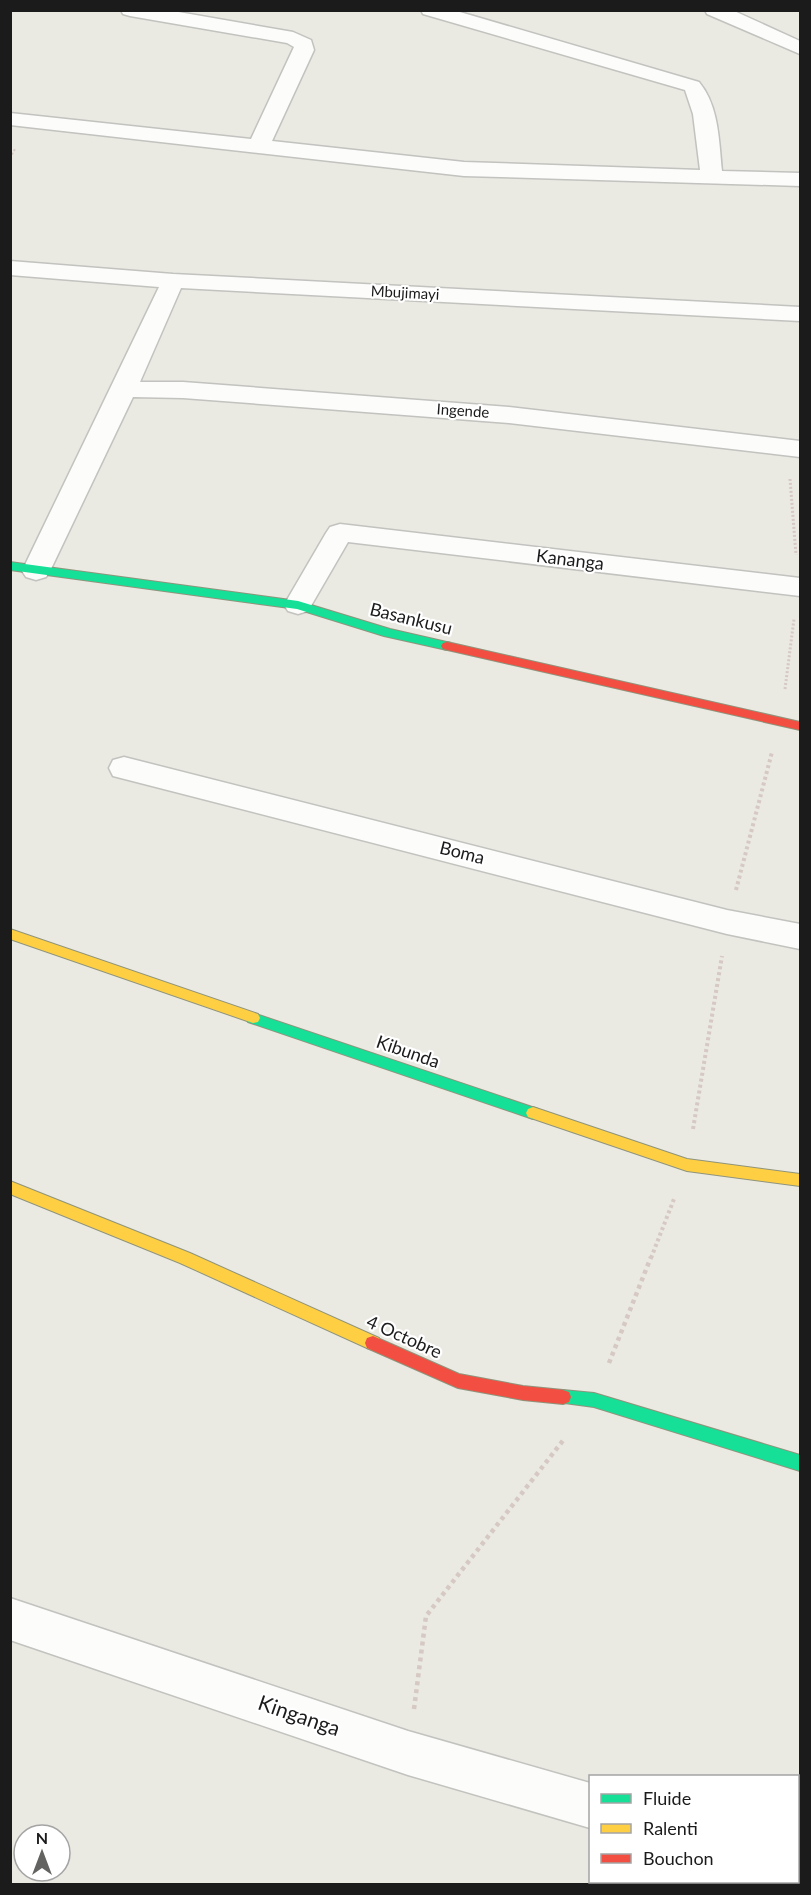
<svg xmlns="http://www.w3.org/2000/svg" width="811" height="1895" font-family="Lato,sans-serif">
  <style>
    .lines { fill: none; stroke-linecap: round; stroke-linejoin: round }
    .street-casing { stroke: #c2c2bf; stroke-width: 3 }
    .fast-casing { stroke: #8f947b; stroke-width: 2 }
    .slow-casing { stroke: #8f947b; stroke-width: 2 }
    .jam-casing { stroke: #8f947b; stroke-width: 2 }
    .path-far3 { stroke: #d6c8c3; stroke-width: 2; stroke-dasharray: 2 2; stroke-linecap: butt }
    .path-far2 { stroke: #d6c8c3; stroke-width: 3; stroke-dasharray: 2 2; stroke-linecap: butt }
    .path-far1 { stroke: #d6c8c3; stroke-width: 4; stroke-dasharray: 3 3; stroke-linecap: butt }
    .path { stroke: #d6c8c3; stroke-width: 4.5; stroke-dasharray: 4 4; stroke-linecap: butt }
    .street { fill: #fcfcfb; fill-rule: evenodd }
    .fast { fill: #16e098; fill-rule: evenodd }
    .slow { fill: #ffcf43; fill-rule: evenodd }
    .jam { fill: #f24e42; fill-rule: evenodd }
    .labels { text-anchor: middle; stroke-width: 4.5; stroke-linejoin: round; paint-order: stroke }
    .far-street-label { font-size: 15px; fill: #1b1b1b; stroke: #fff }
    .street-label { font-size: 18px; fill: #1b1b1b; stroke: #fff }
    .near-street-label { font-size: 21px; fill: #1b1b1b; stroke: #fff }
  </style>
  <rect width="100%" height="100%" fill="#eae9e2"/>
  <g class="lines">
    <g class="street-casing">
      <path id="street" d="M121 10H167L293 32 311 40 314 50 272 141 464 162 700 170 693 114 685 90 423 14 421 10H453L699 82C719 106 719 141 722 171L800 173V186L464 176 10 125V113L251 139 294 47 287 43 130 16 123 14Z
        M705 10H732L800 41V54L707 14Z
        M10 261 173 274 800 307V321L181 288 140 382H183L509 407 800 441V457L509 423 183 398 133 397 50 571 46 577 36 580 26 577 22 571 159 287 10 275Z
        M340 524 800 578V596L348 542 308 611 298 614 288 611 284 605 326 533 330 527Z
        M124 757 727 910 800 924V949L727 934 113 776 109 768 113 760Z
        M10 1598 408 1731 590 1783V1828L408 1775 10 1640Z
        M798 1845 800 1846V1884H782L781 1882H798Z"/>
    </g>
    <g class="fast-casing">
      <path id="fast" d="M10 562 298 601 390 629 451 643 453 646 447 650 384 636 297 609 10 570Z
        M253 1013 538 1109 540 1113 538 1117 533 1119 248 1022 246 1018 248 1014Z
        M563 1390 594 1393 800 1455V1471L594 1407 557 1402 555 1397 557 1392Z"/>
    </g>
    <g class="slow-casing">
      <path id="slow" d="M10 929 258 1014 260 1018 258 1022 253 1023 10 939Z
        M533 1107 687 1159 800 1174V1186L687 1171 528 1117 526 1113 528 1109Z
        M10 1181 190 1253 379 1338 381 1343 379 1348 373 1350 367 1348 180 1263 10 1194Z"/>
    </g>
    <g class="jam-casing">
      <path id="jam" d="M447 642 800 722V730L443 649 441 646 443 643Z
        M373 1336 459 1374 523 1386 563 1390 569 1392 571 1397 569 1402 563 1404 523 1400 458 1388 367 1348 365 1343 367 1338Z"/>
    </g>
    <path class="path-far3" d="M10 158 15 149"/>
    <path class="path-far2" d="M790 479 796 555
      M785 689 794 619"/>
    <path class="path-far1" d="M736 890 772 752
      M693 1129 722 956
      M651 1258 674 1199"/>
    <path class="path" d="M609 1363 651 1257
      M414 1709 426 1616 565 1438"/>
    <use href="#street" class="street"/>
    <use href="#fast" class="fast"/>
    <use href="#slow" class="slow"/>
    <use href="#jam" class="jam"/>
  </g>
  <g class="labels">
    <g class="far-street-label">
      <text transform="translate(405 293) rotate(3)" y="5">Mbujimayi</text>
      <text transform="translate(463 411) rotate(4)" y="5">Ingende</text>
    </g>
    <g class="street-label">
      <text transform="translate(570 560) rotate(7)" y="6">Kananga</text>
      <text transform="translate(411 619) rotate(14)" y="6">Basankusu</text>
      <text transform="translate(462 853) rotate(14)" y="6">Boma</text>
      <text transform="translate(408 1052) rotate(19)" y="6">Kibunda</text>
      <text transform="translate(404 1337) rotate(24)" y="6">4 Octobre</text>
    </g>
    <g class="near-street-label">
      <text transform="translate(299 1716) rotate(19)" y="7">Kinganga</text>
    </g>
  </g>
  <rect width="811" height="1895" fill="none" stroke="#1b1b1b" stroke-width="24"/>
  <rect x="589" y="1775" width="210" height="108" fill="#ffffff" stroke="#a4a4a4" stroke-width="1.5"/>
  <rect x="601" y="1794" width="30" height="9" fill="#16e098" stroke="#a4a4a4" stroke-width="1.5"/>
  <text x="643" y="1805" font-size="18" fill="#1b1b1b">Fluide</text>
  <rect x="601" y="1824" width="30" height="9" fill="#ffcf43" stroke="#a4a4a4" stroke-width="1.5"/>
  <text x="643" y="1835" font-size="18" fill="#1b1b1b">Ralenti</text>
  <rect x="601" y="1854" width="30" height="9" fill="#f24e42" stroke="#a4a4a4" stroke-width="1.5"/>
  <text x="643" y="1865" font-size="18" fill="#1b1b1b">Bouchon</text>
  <g transform="translate(42 1853)"><circle r="28" fill="#ffffff" stroke="#a4a4a4" stroke-width="1.5"/>
  <path d="M0-4.5L10 22L0 15L-10 22Z" fill="#636361"/>
  <text y="-9" font-size="16" font-weight="bold" text-anchor="middle" fill="#1b1b1b">N</text>
  </g>
</svg>
